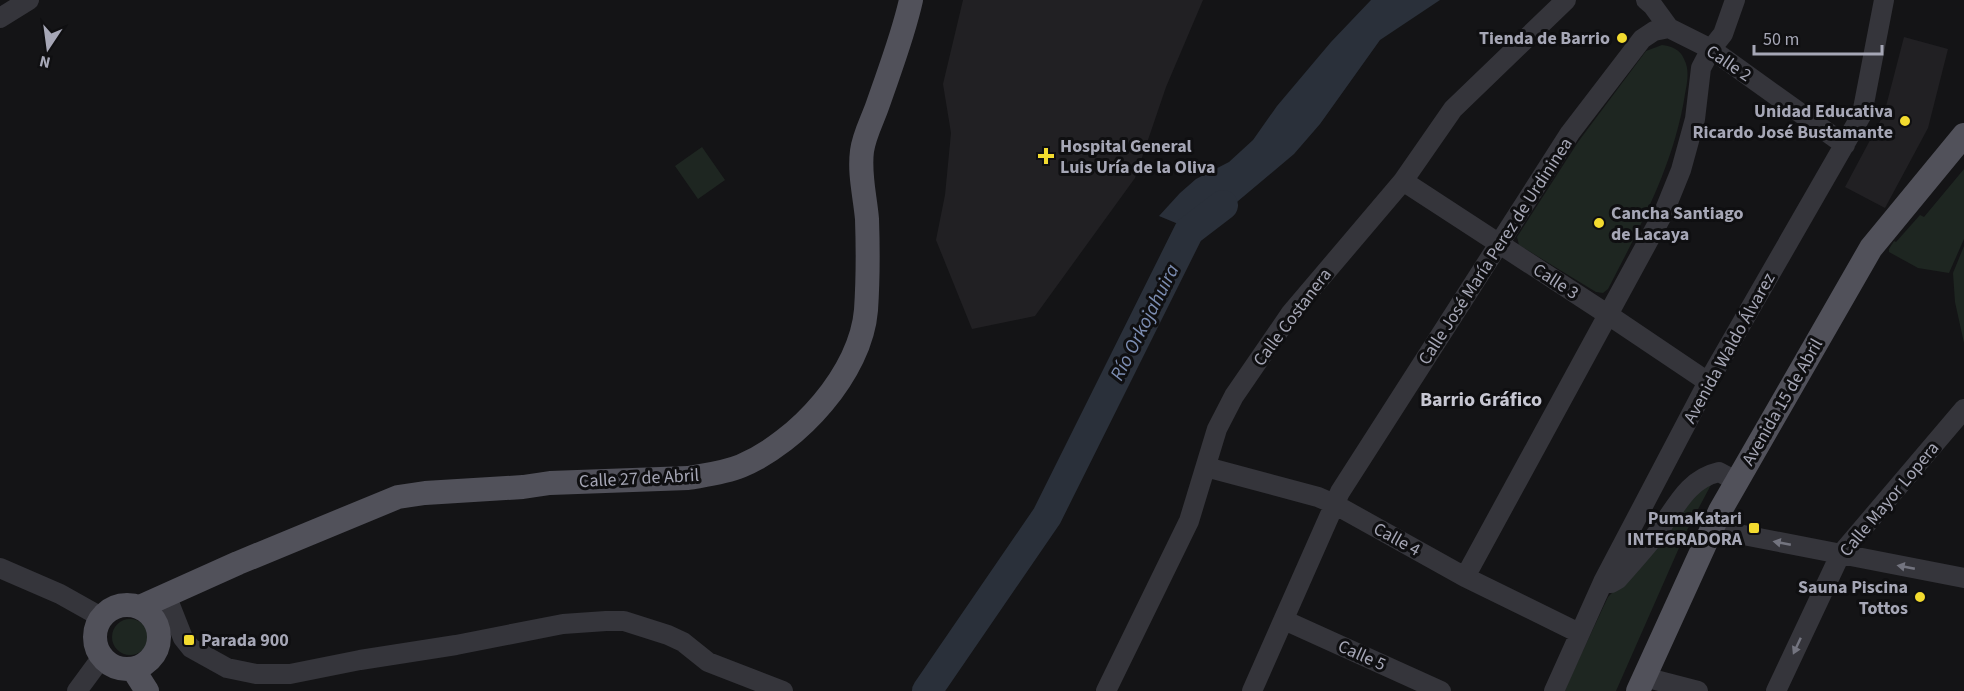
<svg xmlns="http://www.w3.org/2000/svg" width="1964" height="691" font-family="'Source Sans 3',sans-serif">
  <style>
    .built { fill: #212023 }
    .green { fill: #1e2621 }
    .water { fill: #2a303a }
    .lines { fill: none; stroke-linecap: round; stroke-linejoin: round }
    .river { stroke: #2a303a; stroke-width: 30 }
    .minor { stroke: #35353b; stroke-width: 20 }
    .major { stroke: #51515a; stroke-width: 24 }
    .oneway { fill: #73747f }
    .poi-dot { fill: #f3db2f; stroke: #0f0f11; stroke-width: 2 }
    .labels { text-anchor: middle; stroke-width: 6; stroke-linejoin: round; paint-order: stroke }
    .poi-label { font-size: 18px; font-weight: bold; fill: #a6a7b6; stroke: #0f0f11; text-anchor: end }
    .street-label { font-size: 18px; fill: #a6a7b6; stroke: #0f0f11 }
    .water-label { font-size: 20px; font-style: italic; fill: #7c8db2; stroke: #0f0f11 }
    .neighbourhood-label { font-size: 20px; font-weight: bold; fill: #c7c7d2; stroke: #0f0f11 }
  </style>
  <rect width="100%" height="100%" fill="#141416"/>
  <path class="built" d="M963 0H1203L1166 87 1135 178 1035 316 972 329 936 240 945 195 951 133 943 84Z
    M1904 37 1948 49 1928 128 1885 208 1845 187 1884 114Z"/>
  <path class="green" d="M1662 45C1671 46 1680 49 1684 59 1690 70 1687 83 1685 94 1674 165 1640 227 1608 289L1603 293 1596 292 1519 245 1517 237 1578 142 1646 51Z
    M702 147 725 180 698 199 675 166Z
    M1964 169V239L1949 273 1918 268 1889 252V249L1894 241 1896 242 1920 215 1924 217Z
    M1964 246V343L1955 302 1953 273Z
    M1713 481 1686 532 1616 691H1564L1608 597 1639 565 1678 510Z
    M112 637a18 18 0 1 1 36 0a18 18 0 1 1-36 0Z"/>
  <path class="water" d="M1371 0H1440L1380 40 1320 124 1294 154 1200 233 1159 216 1180 193 1196 179 1229 162 1253 140 1277 106 1331 42Z"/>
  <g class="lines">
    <path class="river" d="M927 691 1047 516 1189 231 1223 205"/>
    <path class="minor" d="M1646 0 1653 6 1669 28 1711 49 1845 145
      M0 18 29 0
      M1403 181 1607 314 1708 382
      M1206 467 1318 497 1334 504 1465 577 1579 633
      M1714 525 1733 533 1964 578
      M0 568 60 594 101 617
      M1465 577 1664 212 1681 170 1695 119 1701 68 1711 49 1723 34 1735 0
      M1603 582 1611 583 1618 579C1631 564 1645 549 1657 533 1675 509 1687 479 1719 472L1736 481
      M166 595 183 638 191 648 227 668 256 674H290L360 660 456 645 563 624 606 621H624L668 635 683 642 708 662 783 691
      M1284 620 1441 691
      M1644 677 1698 691
      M77 691 102 657
      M1106 691 1189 521 1217 429 1234 396 1291 313 1403 181 1453 109 1566 0
      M1252 691 1340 492 1570 133 1642 39 1654 31 1669 28
      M1554 691 1603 582 1708 382 1862 114 1884 0
      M1776 691 1840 555 1964 409"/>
    <path class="major" d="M95 637a32 32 0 1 1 64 0a32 32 0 1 1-64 0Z
      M140 607 238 563 398 497 425 493 523 487 550 483 688 478C705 475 724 473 741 466 798 442 861 373 866 310 868 280 868 248 867 219 865 196 859 174 862 151 864 135 873 119 878 104 890 69 903 36 911 0
      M133 669 147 691
      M1638 691 1720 511 1871 248 1964 135"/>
  </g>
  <defs><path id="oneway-solid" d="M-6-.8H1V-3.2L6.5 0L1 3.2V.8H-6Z" transform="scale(1.5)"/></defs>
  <g class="oneway">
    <use href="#oneway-solid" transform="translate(1782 543) rotate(-169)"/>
    <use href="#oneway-solid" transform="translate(1906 567) rotate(-169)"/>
    <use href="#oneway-solid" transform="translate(1797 646) rotate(115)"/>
  </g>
  <g class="poi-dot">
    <circle cx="1622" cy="38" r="6"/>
    <circle cx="1905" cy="121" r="6"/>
    <path d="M1043 147h6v6h6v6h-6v6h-6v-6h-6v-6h6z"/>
    <circle cx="1599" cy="223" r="6"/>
    <rect x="1748" y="522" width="12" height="12" rx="3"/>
    <circle cx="1920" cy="597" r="6"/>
    <rect x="183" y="634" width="12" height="12" rx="3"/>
  </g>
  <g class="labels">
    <g class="poi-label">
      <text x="1610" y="44">Tienda de Barrio</text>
      <text x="1893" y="117">Unidad Educativa<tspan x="1893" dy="21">Ricardo José Bustamante</tspan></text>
      <text x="1060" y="152" text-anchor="start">Hospital General<tspan x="1060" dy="21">Luis Uría de la Oliva</tspan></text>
      <text x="1611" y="219" text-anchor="start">Cancha Santiago<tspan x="1611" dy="21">de Lacaya</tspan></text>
      <text x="1742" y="524">PumaKatari<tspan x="1742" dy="21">INTEGRADORA</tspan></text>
      <text x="1908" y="593">Sauna Piscina<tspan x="1908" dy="21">Tottos</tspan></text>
      <text x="201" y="646" text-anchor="start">Parada 900</text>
    </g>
    <g class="street-label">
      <text transform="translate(1729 63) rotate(34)" y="6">Calle 2</text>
      <text transform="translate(1495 251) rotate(-57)" y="6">Calle José María Perez de Urdininea</text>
      <text transform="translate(1556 281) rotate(33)" y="6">Calle 3</text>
      <text transform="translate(1292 317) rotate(-53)" y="6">Calle Costanera</text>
      <text transform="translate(1729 348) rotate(-61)" y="6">Avenida Waldo Álvarez</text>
      <text transform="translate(1782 402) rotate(-60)" y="6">Avenida 15 de Abril</text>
      <text transform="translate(639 478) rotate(-3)" y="6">Calle 27 de Abril</text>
      <text transform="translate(1889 499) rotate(-50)" y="6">Calle Mayor Lopera</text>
      <text transform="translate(1397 539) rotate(29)" y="6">Calle 4</text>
      <text transform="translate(1362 655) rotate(24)" y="6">Calle 5</text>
    </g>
    <g class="water-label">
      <text transform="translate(1144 322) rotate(-63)" y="7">Río Orkojahuira</text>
    </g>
    <g class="neighbourhood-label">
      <text x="1481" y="406">Barrio Gráfico</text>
    </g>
  </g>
  <g transform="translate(48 48) rotate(193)" stroke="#0f0f11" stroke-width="4.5" paint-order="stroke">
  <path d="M0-4.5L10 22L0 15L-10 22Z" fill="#a6a7b6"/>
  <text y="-9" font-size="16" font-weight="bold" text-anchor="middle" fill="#a6a7b6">N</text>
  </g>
  <path d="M1754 45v9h128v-9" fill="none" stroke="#a6a7b6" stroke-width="3"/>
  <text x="1763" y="45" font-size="18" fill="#a6a7b6" stroke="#0f0f11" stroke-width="4.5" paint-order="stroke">50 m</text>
</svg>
